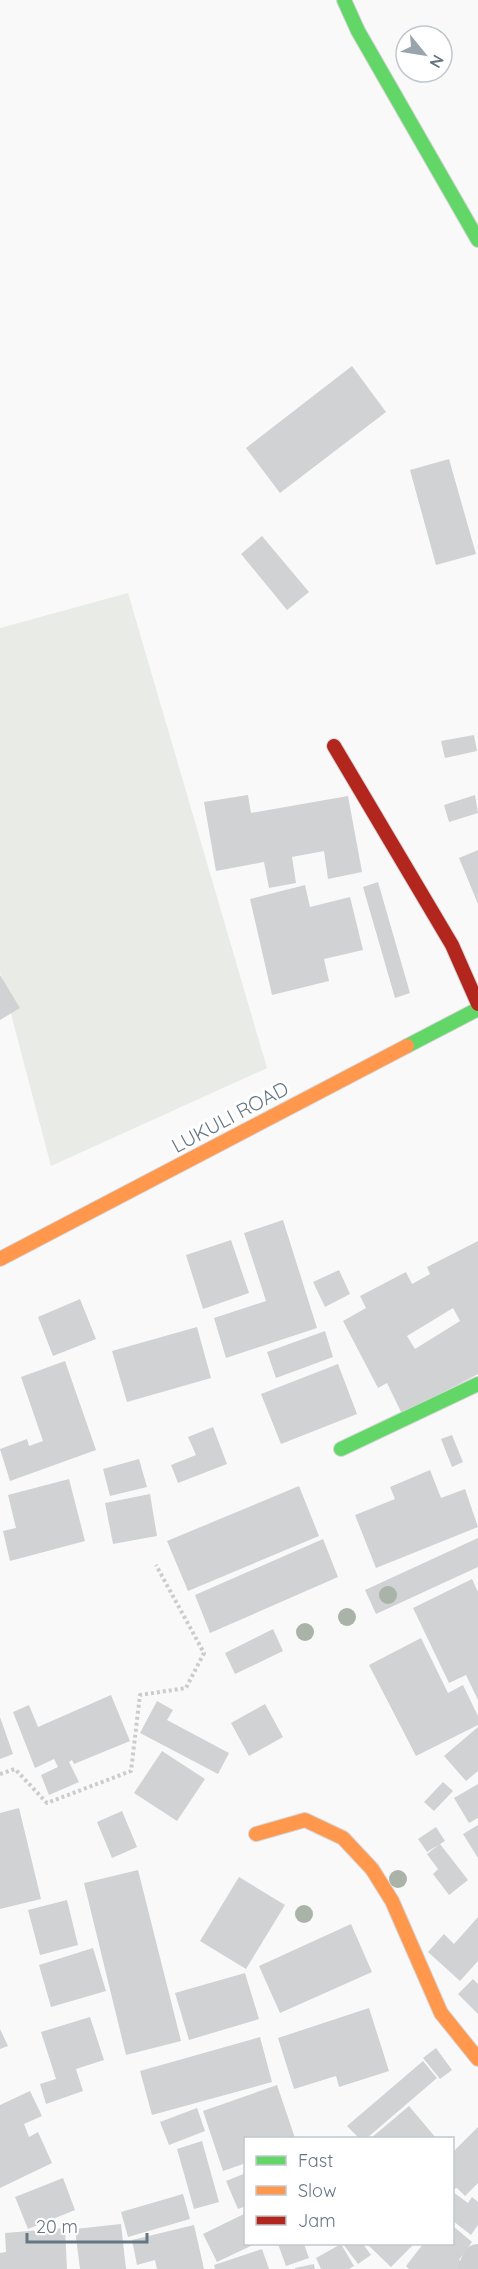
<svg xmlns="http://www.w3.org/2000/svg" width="478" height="2269" font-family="Quicksand,sans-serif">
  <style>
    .green { fill: #e8ebe6 }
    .building { fill: #d0d2d3; fill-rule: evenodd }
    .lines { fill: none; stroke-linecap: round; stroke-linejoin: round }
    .fast-casing { stroke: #d5d6d7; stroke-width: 16 }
    .slow-casing { stroke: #d5d6d7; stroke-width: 16 }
    .jam-casing { stroke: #d5d6d7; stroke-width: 16 }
    .path { stroke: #cbcccd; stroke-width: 4; stroke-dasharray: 3 3; stroke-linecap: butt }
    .street { stroke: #cecfd0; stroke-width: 32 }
    .fast { stroke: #63d668; stroke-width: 14 }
    .slow { stroke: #ff974d; stroke-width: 14 }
    .jam { stroke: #b3261e; stroke-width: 14 }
    .tree { fill: #a9b3a7 }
    .labels { text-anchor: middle; stroke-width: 6; stroke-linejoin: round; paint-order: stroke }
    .street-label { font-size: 20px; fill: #657683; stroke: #fff }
  </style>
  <rect width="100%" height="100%" fill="#f9f9f9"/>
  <path class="green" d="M128 593 267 1068 51 1166 0 972V628Z"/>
  <path class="building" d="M352 366 386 412 280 493 246 448Z
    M449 459 476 554 436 565 410 470Z
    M262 536 309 592 287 610 241 554Z
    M474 735 477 751 445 758 441 741Z
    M248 795 251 813 348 796 362 872 328 879 324 851 292 857 296 883 269 888 264 862 216 871 204 802Z
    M475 795 478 813 449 822 444 805Z
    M478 850V904L459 858Z
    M378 882 410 993 395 998 363 887Z
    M305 885 310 907 350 897 363 950 324 959 329 981 272 995 250 899Z
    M0 975 20 1008 0 1020Z
    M283 1220 317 1328 226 1358 214 1318 266 1301 244 1233Z
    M231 1240 249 1293 203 1309 186 1255Z
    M478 1241V1374L402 1414 387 1383 378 1388 343 1321 366 1308 360 1296 406 1272 412 1284 430 1274 427 1267ZM453 1308 460 1321 415 1349 407 1336Z
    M339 1270 350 1294 325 1307 313 1282Z
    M80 1299 96 1339 53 1356 38 1317Z
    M197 1327 211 1378 127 1402 112 1351Z
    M325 1331 333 1357 276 1378 267 1352Z
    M65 1361 96 1450 10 1481 0 1449 27 1439 29 1446 43 1441 21 1377Z
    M338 1364 357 1414 281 1444 261 1394Z
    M213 1427 227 1464 178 1483 171 1465 196 1455 188 1437Z
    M452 1435 463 1462 452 1467 441 1439Z
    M139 1459 147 1487 110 1496 103 1469Z
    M430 1470 441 1498 465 1489 478 1527 376 1568 355 1515 395 1499 390 1487Z
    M69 1479 85 1541 10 1561 3 1531 16 1528 8 1495Z
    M299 1486 319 1536 188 1591 167 1541Z
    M150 1494 157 1536 113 1544 105 1503Z
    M478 1538V1567L376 1614 365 1590Z
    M323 1539 338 1577 210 1633 195 1595Z
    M472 1579 478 1592V1700L466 1675 449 1683 413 1608Z
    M273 1629 283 1651 235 1674 225 1653Z
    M421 1638 448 1693 463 1685 478 1716V1725L416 1756 369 1665Z
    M111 1695 130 1741 74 1764 72 1760 69 1762 79 1782 49 1795 41 1775 58 1767 54 1759 35 1768 13 1712 29 1705 38 1727Z
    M157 1701 173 1710 167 1720 229 1753 218 1774 140 1733Z
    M265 1704 283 1737 249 1756 231 1723Z
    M0 1717 13 1754 0 1759Z
    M478 1727V1771L466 1781 444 1756Z
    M162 1751 205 1779 177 1821 134 1793Z
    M443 1782 453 1791 434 1811 424 1802Z
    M478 1784V1818L469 1823 454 1798Z
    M19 1808 41 1899 0 1909V1813Z
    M122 1811 137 1847 112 1858 97 1822Z
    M478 1825V1858L463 1834Z
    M436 1827 445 1841 427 1852 418 1839Z
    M440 1844 468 1880 449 1895 433 1874 438 1869 427 1854Z
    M138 1870 181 2041 126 2055 84 1883Z
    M239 1877 285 1905 246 1969 200 1941Z
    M67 1900 78 1945 40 1955 28 1910Z
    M478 1917V1961L460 1981 428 1952 444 1934 454 1944Z
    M351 1924 372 1972 280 2013 259 1966Z
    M93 1948 106 1991 51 2007 39 1965Z
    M245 1973 259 2019 189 2040 175 1993Z
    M473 1979 478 1984V2014L458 1994Z
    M369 2008 389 2071 339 2087 336 2076 294 2089 278 2038Z
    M90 2017 104 2060 76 2069 83 2091 46 2104 40 2084 56 2079 41 2032Z
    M0 2029 8 2046 0 2049Z
    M260 2037 272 2082 152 2115 140 2071Z
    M436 2048 452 2070 440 2079 423 2058Z
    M423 2061 437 2078 367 2138H359L347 2126Z
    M277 2085 295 2138H246V2163L223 2171 203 2111Z
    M30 2091 42 2116 24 2124 29 2137 38 2132 52 2163 0 2188V2105Z
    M409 2106 436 2138H371Z
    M197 2108 205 2131 169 2145 160 2122Z
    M478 2127V2183L465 2196 457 2188 453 2189V2152Z
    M202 2141 219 2202 194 2209 177 2149Z
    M246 2173V2206L238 2209 226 2181Z
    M63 2178 75 2210 28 2229 15 2197Z
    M453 2192 468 2203 472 2197 478 2202V2225L471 2235 453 2221Z
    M183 2194 190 2219 128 2237 121 2212Z
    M246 2213V2244H255L217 2262 203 2234Z
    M121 2224 126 2269H80L75 2229Z
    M194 2225 204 2269H157L155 2260 137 2265 132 2240Z
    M453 2226 472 2242 459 2260 464 2264 460 2269H409L406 2266 423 2244H453Z
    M65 2228 67 2269H0V2253L6 2252 5 2233Z
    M278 2244H304L309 2258 286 2266Z
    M341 2244 354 2266 349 2269H321L316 2258Z
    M343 2244H363L371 2255 358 2264Z
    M367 2244H414L391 2267Z
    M262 2249 269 2269H215L214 2265Z
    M314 2264 315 2269H295V2268Z"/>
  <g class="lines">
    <g class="fast-casing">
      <path id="fast" d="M344 0 358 31 478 240
        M407 1046 478 1009
        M341 1449 478 1384"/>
    </g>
    <g class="slow-casing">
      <path id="slow" d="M0 1259 407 1046
        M256 1834 305 1820 343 1838 372 1869 392 1901 441 2013 478 2059"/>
    </g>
    <g class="jam-casing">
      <path id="jam" d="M334 746 452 945 478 1004"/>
    </g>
    <path class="path" d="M0 1774 15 1769 47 1803 131 1771 140 1695 186 1688 204 1653 156 1565"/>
    <path class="street" d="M474 2269 478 2260"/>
    <use href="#fast" class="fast"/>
    <use href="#slow" class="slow"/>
    <use href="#jam" class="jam"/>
  </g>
  <g class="tree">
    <circle cx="388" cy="1595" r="9"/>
    <circle cx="347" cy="1617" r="9"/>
    <circle cx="305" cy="1632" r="9"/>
    <circle cx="398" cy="1879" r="9"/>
    <circle cx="304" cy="1914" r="9"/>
  </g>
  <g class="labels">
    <g class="street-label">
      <text transform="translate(230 1117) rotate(-28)" y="7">LUKULI ROAD</text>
    </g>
  </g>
  <rect x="244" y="2137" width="210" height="108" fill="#ffffff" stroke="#c1c8cd" stroke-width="1.5"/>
  <rect x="256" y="2156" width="30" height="9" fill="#63d668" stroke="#c1c8cd" stroke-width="1.5"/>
  <text x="298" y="2167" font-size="18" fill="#657683">Fast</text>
  <rect x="256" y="2186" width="30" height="9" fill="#ff974d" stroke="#c1c8cd" stroke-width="1.5"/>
  <text x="298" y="2197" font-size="18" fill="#657683">Slow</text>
  <rect x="256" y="2216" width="30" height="9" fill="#b3261e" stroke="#c1c8cd" stroke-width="1.5"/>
  <text x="298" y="2227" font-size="18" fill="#657683">Jam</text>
  <g transform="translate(424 54) rotate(120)"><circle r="28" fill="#ffffff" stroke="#c1c8cd" stroke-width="1.5"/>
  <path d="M0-4.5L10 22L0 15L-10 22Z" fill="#99a4ac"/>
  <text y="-9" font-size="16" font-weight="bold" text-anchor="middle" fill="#657683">N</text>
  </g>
  <path d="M27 2233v9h120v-9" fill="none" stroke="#657683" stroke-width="3"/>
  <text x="36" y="2233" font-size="18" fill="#657683" stroke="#ffffff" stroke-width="4.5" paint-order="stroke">20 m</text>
</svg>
